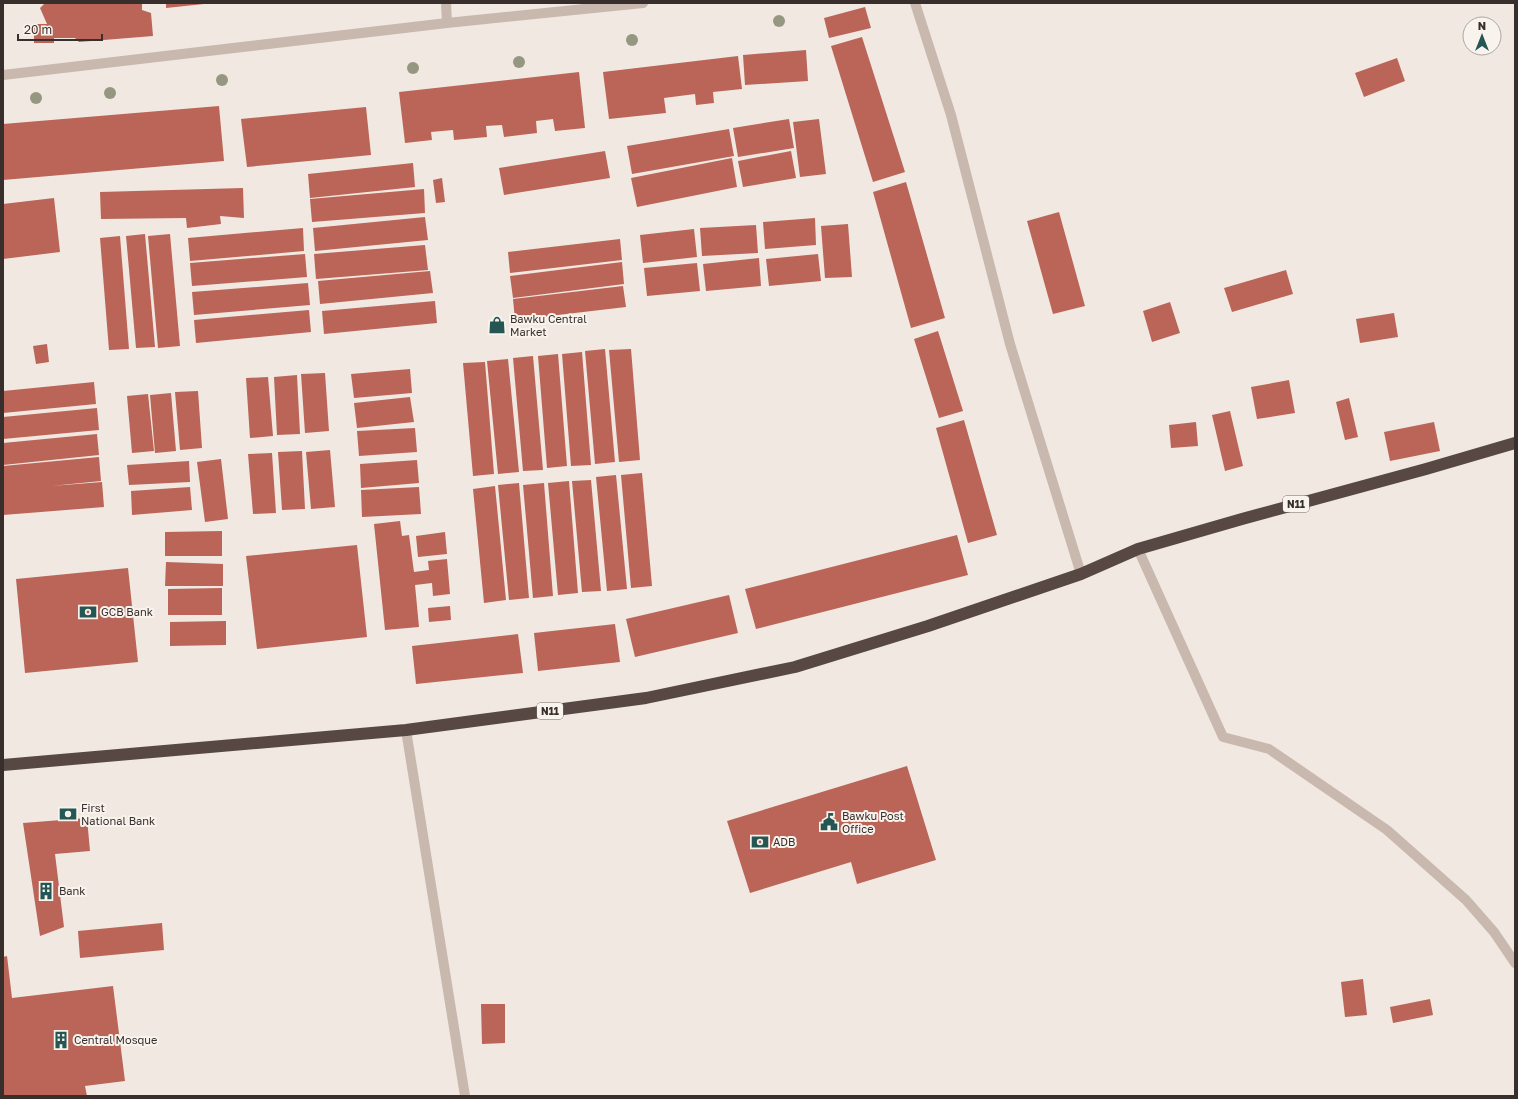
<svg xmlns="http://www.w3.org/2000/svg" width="1518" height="1099" font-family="'Golos Text',sans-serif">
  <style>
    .building { fill: #ba6557 }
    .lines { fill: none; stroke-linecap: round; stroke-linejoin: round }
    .street { stroke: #c9b8ae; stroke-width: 10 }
    .highway { stroke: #584844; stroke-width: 12 }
    .tree { fill: #969781 }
    .labels { text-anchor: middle; stroke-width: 4; stroke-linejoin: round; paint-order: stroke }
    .shield { fill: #f9f3ee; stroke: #726a66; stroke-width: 1 }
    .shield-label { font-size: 10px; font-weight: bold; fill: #382f2c }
    .poi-label { font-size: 11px; fill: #382f2c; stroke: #f9f3ee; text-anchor: start }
  </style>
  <rect width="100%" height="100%" fill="#f1e8e2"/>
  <path class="building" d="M45 3H142V10L151 13 153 36 79 42 75 38H54V43H34V24H47L40 8Z
    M166 3H204V4L166 8Z
    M865 7 871 28 829 38 824 18Z
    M862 37 905 172 873 182 831 46Z
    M806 50 808 81 745 85 743 55Z
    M738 56 742 89 713 92 714 103 696 105 695 94 664 98 666 113 609 119 603 72Z
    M1397 58 1405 81 1364 97 1355 73Z
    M579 72 585 128 555 131 553 119 536 121 537 133 504 137 502 125 486 126 487 137 454 140 453 130 431 132 432 140 405 143 399 92Z
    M219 106 224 161 3 180V124Z
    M366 107 371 155 247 167 241 119Z
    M789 119 794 148 738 157 733 128Z
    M819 119 826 174 800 177 793 122Z
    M729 129 734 156 632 174 627 146Z
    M605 151 610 178 504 195 499 168Z
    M791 151 796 178 743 187 738 161Z
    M732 158 737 187 637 207 631 178Z
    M413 163 415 187 310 198 308 174Z
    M442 178 445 202 436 203 433 180Z
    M906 182 945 318 911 328 873 192Z
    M243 188 244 218 220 216 221 224 187 228 186 218 101 219 100 192Z
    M424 189 425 213 312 222 310 199Z
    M54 198 60 252 3 259V204Z
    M1059 212 1085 306 1053 314 1027 221Z
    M425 217 428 240 315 251 313 228Z
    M815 218 816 245 765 249 763 222Z
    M848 224 852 277 825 278 821 226Z
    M756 225 758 253 702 256 700 228Z
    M303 228 304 251 190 261 188 238Z
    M694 229 697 257 643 263 640 235Z
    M145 234 155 347 136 348 126 236Z
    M170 234 180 346 158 348 148 236Z
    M120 236 129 349 109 350 100 238Z
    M620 239 622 260 510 273 508 252Z
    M425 245 428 270 316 279 314 254Z
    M305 254 307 277 192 286 190 263Z
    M818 254 821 281 769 286 766 259Z
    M759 258 761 286 706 291 703 264Z
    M622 262 624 284 513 298 510 276Z
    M697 263 700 291 647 296 644 268Z
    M1286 270 1293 294 1232 312 1224 288Z
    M430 271 433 293 320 304 318 281Z
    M308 283 310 305 194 315 192 292Z
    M623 286 626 307 515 320 513 299Z
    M435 301 437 323 324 334 322 311Z
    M1170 302 1180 333 1152 342 1143 311Z
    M309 310 311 332 196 343 194 320Z
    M1394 313 1398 337 1360 343 1356 319Z
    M938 331 963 411 939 418 914 339Z
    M47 344 49 362 36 364 33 346Z
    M605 349 615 462 595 464 585 351Z
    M631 349 640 460 619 462 609 350Z
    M582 352 591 465 571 466 562 354Z
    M558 354 567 466 547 468 538 356Z
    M533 356 543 470 523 471 513 358Z
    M508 359 519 472 498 474 487 361Z
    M485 362 494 474 473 476 463 363Z
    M410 369 412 393 354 398 351 374Z
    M325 373 329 431 305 433 301 374Z
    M297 375 300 434 277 435 274 377Z
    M268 377 273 436 250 438 246 378Z
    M1289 380 1295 413 1257 419 1251 387Z
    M94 382 96 404 3 413V391Z
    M198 391 202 448 180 450 175 392Z
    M171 393 176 451 155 453 150 395Z
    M148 394 154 451 132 453 127 396Z
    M410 397 414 422 357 428 354 403Z
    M1349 398 1358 437 1345 440 1336 402Z
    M97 408 99 430 3 439V417Z
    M1230 411 1243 466 1225 471 1212 415Z
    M964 420 997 535 968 543 936 428Z
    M1196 422 1198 446 1171 448 1169 425Z
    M1434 422 1440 451 1390 461 1384 432Z
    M415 428 417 452 359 456 357 431Z
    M97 434 99 455 3 465V443Z
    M330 450 335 507 311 509 306 452Z
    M302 451 305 509 282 510 278 452Z
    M272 453 276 513 253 514 248 454Z
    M99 457 101 481 51 486 102 482 104 507 3 515V466Z
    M221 459 228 519 205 522 197 462Z
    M417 460 419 483 361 488 360 464Z
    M189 461 190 482 129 485 127 465Z
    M642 473 652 586 631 588 621 475Z
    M616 475 627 589 607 591 596 477Z
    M591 480 601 591 582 592 572 481Z
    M569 481 578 593 558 595 548 483Z
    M519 483 529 598 509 600 498 485Z
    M544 483 553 596 533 598 523 485Z
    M495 486 506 600 484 603 473 489Z
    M190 487 192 510 132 515 131 491Z
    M419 487 421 514 362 517 361 490Z
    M400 521 402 536 409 535 414 572 429 570 428 561 447 559 450 594 433 596 432 583 415 585 419 627 385 630 374 524Z
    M222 531V556H165V532Z
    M445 532 447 554 418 557 416 536Z
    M957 535 968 575 756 629 745 589Z
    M357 545 367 637 257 649 246 556Z
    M166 562 223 564V586H165Z
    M128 568 138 662 25 673 16 579Z
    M222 588V615H168V589Z
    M729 595 738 633 635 657 626 619Z
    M450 606 451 620 429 622 428 608Z
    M226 621V645L170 646V622Z
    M615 624 620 662 538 671 534 633Z
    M518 634 523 673 416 684 412 646Z
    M907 766 936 860 857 884 851 862 750 893 727 821Z
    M87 818 90 851 55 854 64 927 40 936 23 823Z
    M162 923 164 950 80 958 78 931Z
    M7 956 12 998 113 986 125 1081 85 1086 87 1096H3V957Z
    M1363 979 1367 1015 1345 1017 1341 982Z
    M1430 999 1433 1015 1393 1023 1390 1007Z
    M481 1004H505V1043L482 1044Z"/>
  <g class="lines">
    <path class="street" d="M915 3 951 115 1010 344 1081 574
      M447 23 643 3
      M3 75 447 23 446 3
      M1138 549 1223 737 1269 749 1387 830 1466 900 1494 932 1515 963
      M406 730 465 1096"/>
    <path class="highway" d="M3 765 406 730 646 698 795 667 928 626 1081 574 1138 549 1242 519 1426 469 1515 443"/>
  </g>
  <g class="tree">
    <circle cx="779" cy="21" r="6"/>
    <circle cx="632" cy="40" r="6"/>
    <circle cx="519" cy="62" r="6"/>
    <circle cx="413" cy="68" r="6"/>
    <circle cx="222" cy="80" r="6"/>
    <circle cx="110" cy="93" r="6"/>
    <circle cx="36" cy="98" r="6"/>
  </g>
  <defs>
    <g id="shop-bare" transform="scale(1.38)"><path d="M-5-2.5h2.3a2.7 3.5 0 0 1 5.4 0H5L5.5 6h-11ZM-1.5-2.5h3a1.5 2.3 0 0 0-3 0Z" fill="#255654" stroke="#f9f3ee" stroke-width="2.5" paint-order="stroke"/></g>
    <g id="bank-bare" transform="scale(1.38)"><path d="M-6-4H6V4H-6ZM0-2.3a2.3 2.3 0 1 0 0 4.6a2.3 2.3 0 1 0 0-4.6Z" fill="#255654" stroke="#f9f3ee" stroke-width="2.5" paint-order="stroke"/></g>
    <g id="civic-bare" transform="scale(1.38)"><path d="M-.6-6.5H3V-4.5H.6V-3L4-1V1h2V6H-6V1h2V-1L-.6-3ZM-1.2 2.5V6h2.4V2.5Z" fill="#255654" stroke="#f9f3ee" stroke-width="2.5" paint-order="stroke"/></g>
    <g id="building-bare" transform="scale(1.38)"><path d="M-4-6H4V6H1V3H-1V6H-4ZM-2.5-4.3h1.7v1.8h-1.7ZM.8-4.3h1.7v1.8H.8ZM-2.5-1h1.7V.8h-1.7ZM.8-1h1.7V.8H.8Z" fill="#255654" stroke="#f9f3ee" stroke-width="2.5" paint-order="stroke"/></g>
  </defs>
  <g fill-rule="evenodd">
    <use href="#shop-bare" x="497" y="325"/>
    <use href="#bank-bare" x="88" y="612"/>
    <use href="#bank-bare" x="68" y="814"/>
    <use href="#civic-bare" x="829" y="822"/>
    <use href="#bank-bare" x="760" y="842"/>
    <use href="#building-bare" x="46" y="891"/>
    <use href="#building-bare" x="61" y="1040"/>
  </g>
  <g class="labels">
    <g class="shield">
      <rect x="1283" y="496" width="26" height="16" rx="3"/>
      <rect x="537" y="703" width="26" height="16" rx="3"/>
    </g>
    <g class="shield-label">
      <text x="1296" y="508">N11</text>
      <text x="550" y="715">N11</text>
    </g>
    <g class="poi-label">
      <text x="510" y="323">Bawku Central<tspan x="510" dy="13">Market</tspan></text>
      <text x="101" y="616">GCB Bank</text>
      <text x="81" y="812">First<tspan x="81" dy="13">National Bank</tspan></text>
      <text x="842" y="820">Bawku Post<tspan x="842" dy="13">Office</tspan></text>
      <text x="773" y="846">ADB</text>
      <text x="59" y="895">Bank</text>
      <text x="74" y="1044">Central Mosque</text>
    </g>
  </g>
  <rect width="1518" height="1099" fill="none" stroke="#382f2c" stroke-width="8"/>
  <g transform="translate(1482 36)"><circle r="19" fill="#f9f3ee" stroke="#aca5a0"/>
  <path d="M0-3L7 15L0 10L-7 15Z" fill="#255654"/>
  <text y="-6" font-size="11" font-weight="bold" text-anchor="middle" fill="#382f2c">N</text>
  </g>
  <path d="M18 34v6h84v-6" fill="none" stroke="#382f2c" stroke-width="2"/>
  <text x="24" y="34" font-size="12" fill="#382f2c" stroke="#f9f3ee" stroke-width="3" paint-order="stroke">20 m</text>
</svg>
